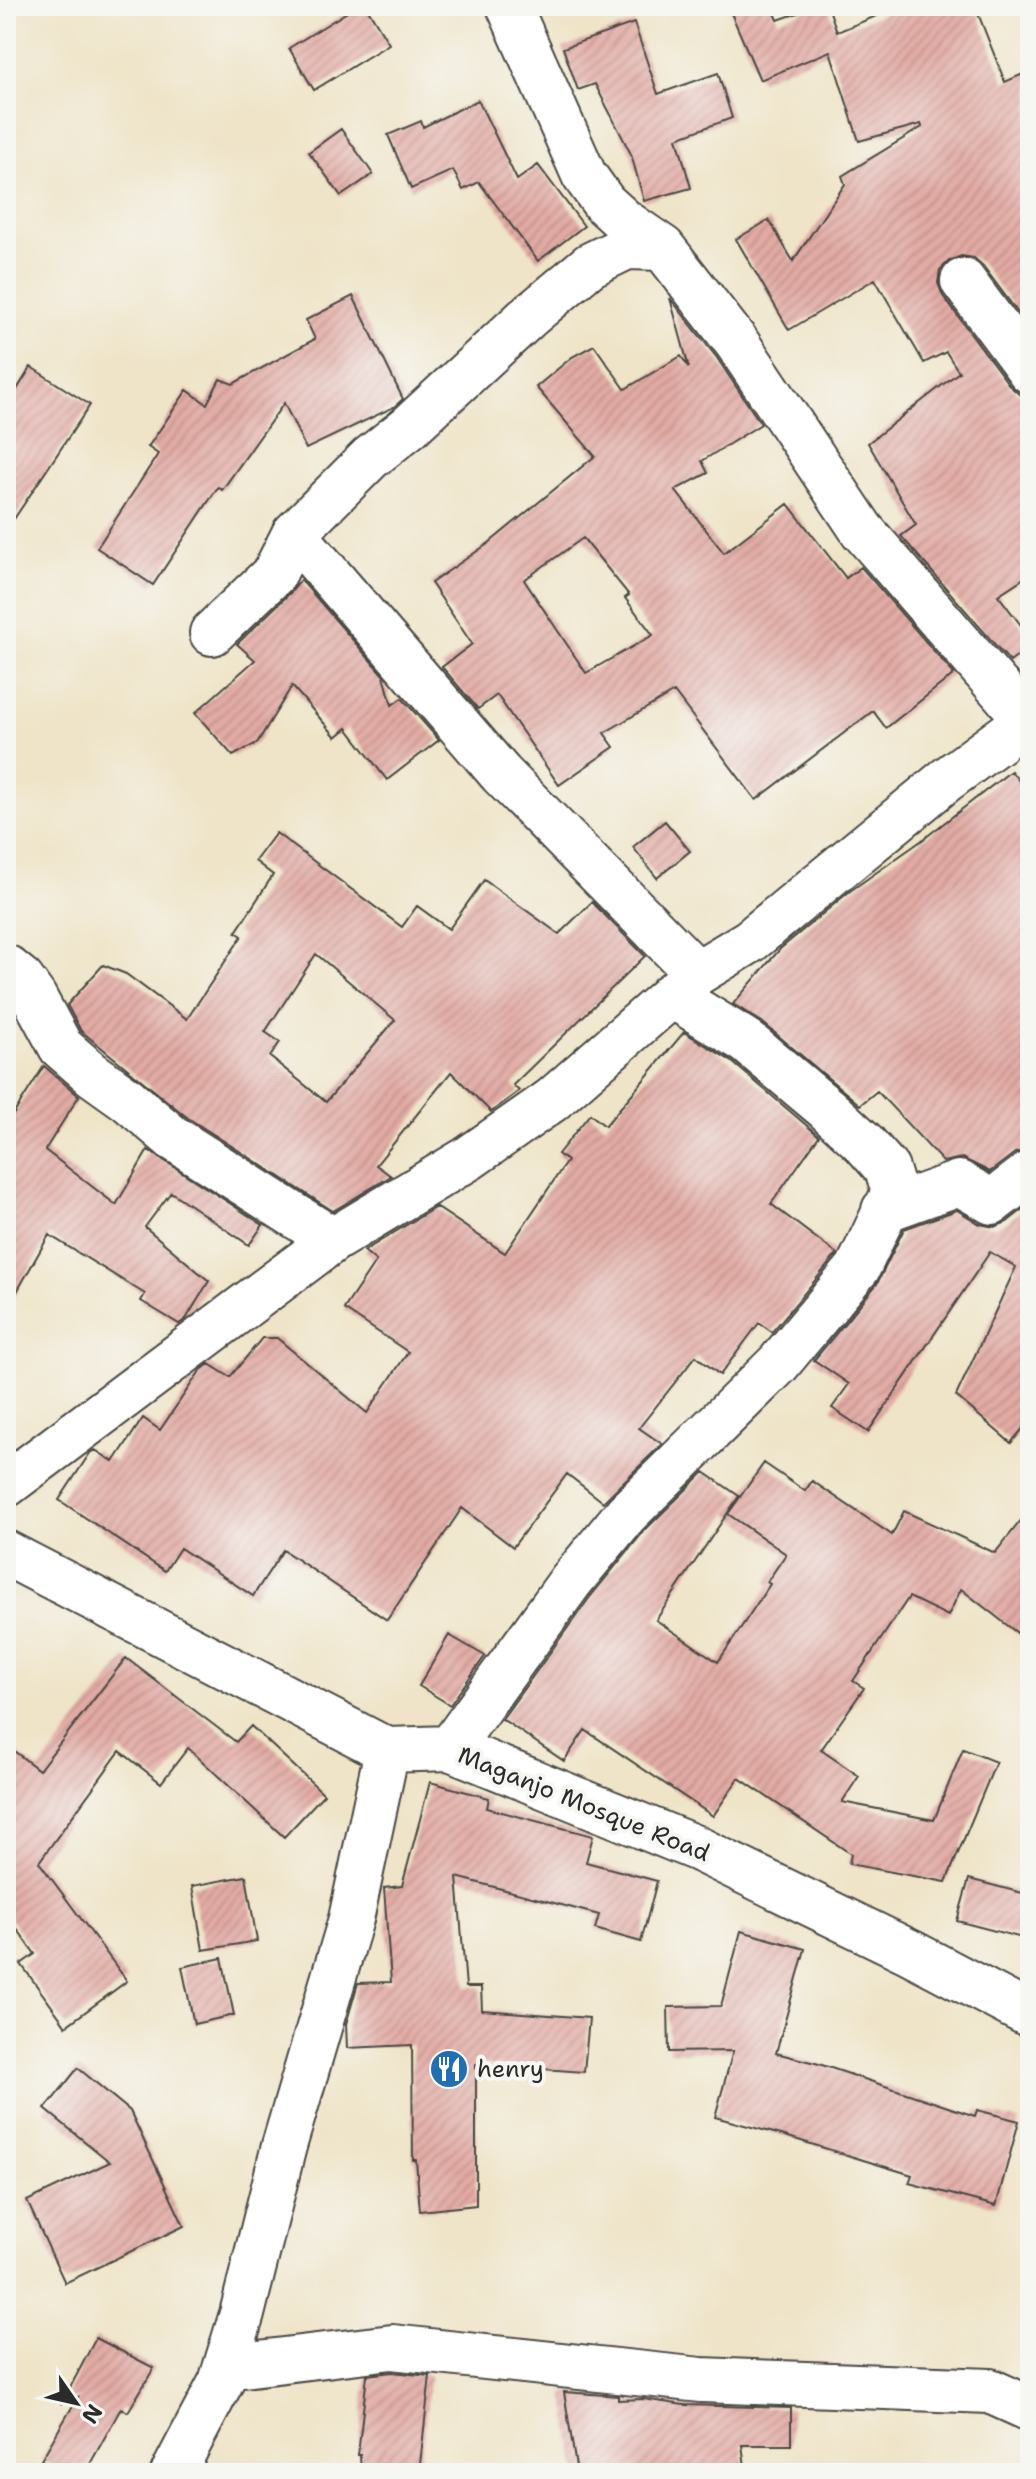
<svg xmlns="http://www.w3.org/2000/svg" width="1036" height="2479" font-family="'Shantell Sans',sans-serif">
  <style>
    .building { fill: url(#building-hatch); fill-rule: evenodd }
    .lines { fill: none; stroke-linecap: round; stroke-linejoin: round }
    .minor-casing { stroke: #484743; stroke-width: 48 }
    .minor { stroke: #fff; stroke-width: 44 }
    .labels { text-anchor: middle; stroke-width: 8; stroke-linejoin: round; paint-order: stroke }
    .street-label { font-size: 24px; fill: #2b2b2b; stroke: #f6f6f2 }
    .poi-label { font-size: 24px; fill: #2b2b2b; stroke: #f6f6f2; text-anchor: start }
  </style>
  <defs>
    <pattern id="building-hatch" width="6" height="6" patternUnits="userSpaceOnUse" patternTransform="scale(2)"><rect width="6" height="6" fill="#e2aaa4"/><path d="M-1 1l2-2M0 6l6-6M5 7l2-2" fill="none" stroke="#c2928d"/></pattern>
  </defs>
  <rect width="100%" height="100%" fill="#f6f6f2"/>
  <filter id="ink" filterUnits="userSpaceOnUse"><feTurbulence type="fractalNoise" baseFrequency=".0125" numOctaves="2"/><feDisplacementMap in="SourceGraphic" scale="16" xChannelSelector="R" yChannelSelector="G"/><feConvolveMatrix kernelMatrix="1 2 1 2 8 2 1 2 1" color-interpolation-filters="sRGB"/></filter>
  <filter id="wash" filterUnits="userSpaceOnUse"><feTurbulence type="fractalNoise" baseFrequency=".006" numOctaves="4" result="noise"/><feDisplacementMap in="SourceGraphic" scale="32" xChannelSelector="R" yChannelSelector="G"/><feGaussianBlur stdDeviation="1.8" result="paint"/><feColorMatrix in="noise" values="0 0 0 0 0 0 0 0 0 0 0 0 0 0 0 0 0 1.4 0 .05"/><feComposite in="paint" operator="in"/></filter>
  <g filter="url(#wash)">
    <rect width="100%" height="100%" fill="#efe4c8"/>
    <g id="blocks">
      <path class="building" d="M357 6H366L389 44 314 90 289 48Z
        M728 6H772L778 20 818 6H828L837 32 901 6H975L1005 82 1030 71V329L983 266 974 258 961 256 949 261 940 270 938 283 943 296 1010 386 1019 394 1030 396V574L998 595 1030 637V647L1010 662 901 536 916 525 868 443 959 372 946 352 924 363 875 279 789 330 736 239 769 220 793 261 845 184 842 176 922 127 921 124 859 141 830 51 760 80Z
        M634 23 658 94 718 73 732 118 677 138 691 188 644 201 631 154 595 84 578 90 563 48Z
        M478 100 517 180 538 165 584 226 538 261 479 182 463 190 453 170 411 189 388 135 421 121 423 127Z
        M341 129 373 174 341 196 309 152Z
        M353 296 403 399 394 407 306 449 284 403 222 490 218 487 153 585 97 548 158 454 148 447 187 390 207 404 220 379 233 384 315 339 306 320Z
        M670 298 717 358 761 424 702 461 708 473 675 490 724 553 788 504 846 578 861 567 954 674 886 728 873 711 756 800 674 692 604 733 614 747 559 785 497 695 478 709 442 667 472 644 431 583 489 543 595 456 536 387 572 357 594 345 625 389 681 356 689 368ZM583 538 629 595 625 598 653 635 586 673 524 580Z
        M31 367 90 405 6 531V407Z
        M301 580 384 676 392 705 402 698 439 740 387 780 347 728 336 737 292 686 257 743 233 756 195 713 255 660 237 644 291 592Z
        M1011 771 1030 795V1149L1015 1153 990 1172 962 1158 943 1162 877 1091 860 1105 762 1022 733 1004 780 949 850 891 921 841Z
        M665 821 690 851 657 878 633 847Z
        M276 833 402 927 417 906 449 929 484 880 559 934 592 902 645 956 513 1085 519 1091 491 1112 451 1072 376 1165 391 1176 333 1211 188 1118 81 1031 67 1005 103 965 126 974 187 1019 242 936 236 932 273 875 255 861ZM316 954 395 1020 326 1102 270 1057 280 1042 265 1032Z
        M684 1032 731 1061 819 1136 771 1204 837 1254 772 1332 759 1323 720 1375 696 1356 639 1428 662 1444 603 1502 567 1474 513 1547 462 1508 387 1620 283 1550 253 1596 180 1548 165 1571 59 1500 90 1453 95 1450 114 1462 143 1418 160 1430 200 1371 209 1364 230 1377 262 1338H277L367 1413 408 1352 344 1309 376 1261 364 1251 436 1207 505 1253 567 1161 558 1154 590 1114 605 1126Z
        M44 1066 79 1096 45 1150 116 1205 148 1150 263 1225 249 1245 171 1192 145 1227 209 1281 186 1319 179 1324 141 1301 145 1294 49 1235 6 1311V1119L9 1121Z
        M1030 1204V1420L1011 1443 956 1396 1016 1267 990 1252 868 1432 832 1408 849 1384 814 1360 877 1284 904 1229 957 1210 980 1224 994 1227 1007 1222Z
        M764 1463 805 1491 812 1481 892 1535 904 1511 995 1553 1030 1509V1643L961 1589 948 1616 909 1597 853 1681 864 1688 821 1750 859 1776 842 1802 934 1820 963 1749 996 1762 946 1882 849 1864 851 1854 739 1778 713 1816 585 1730 564 1761 502 1719 590 1597 644 1531 704 1472 739 1496 656 1620 718 1662 770 1584 767 1582 786 1554 728 1514Z
        M449 1635 485 1656 450 1705 419 1686Z
        M126 1658 236 1742 251 1726 324 1794 284 1837 188 1748 161 1783 120 1751 39 1862 127 1981 66 2026 21 1964 35 1954 6 1913V1745L39 1770Z
        M430 1782 489 1798 487 1808 593 1836 586 1862 657 1881 641 1942 595 1929 599 1915 457 1877 466 1987H481L482 2010 589 2018 584 2072 476 2064V2205L420 2211 416 2160H413L412 2045 347 2048 346 2024 358 1983 391 1982 384 1888 402 1886Z
        M246 1876 257 1941 203 1950 192 1886Z
        M969 1879 1030 1895V1940L957 1921Z
        M741 1931 805 1949 776 2053 819 2064 975 2116 977 2110 1019 2121 996 2206 909 2183 912 2175 785 2136 715 2117 733 2051 669 2052 668 2007 721 2006Z
        M222 1958 234 2015 194 2024 182 1967Z
        M78 2068 130 2111 184 2226 65 2283 27 2201 110 2162 45 2109Z
        M96 2338 154 2368 128 2412 121 2408 85 2473H65L41 2460 78 2397 62 2403Z
        M392 2372 430 2376 419 2473H361L360 2455H358L367 2375Z
        M564 2392 618 2396V2400L643 2399 684 2405 791 2408V2445H742L746 2473H577Z"/>
    </g>
  </g>
  <g filter="url(#ink)">
    <use href="#blocks" fill-opacity="0" stroke="#484743" stroke-width="2"/>
    <g class="lines">
      <g class="minor-casing">
        <path id="minor" d="M509 6 584 175 604 203 625 222 663 248 737 343 862 530 1027 720
          M963 281 1030 371
          M294 534 370 458 409 427 527 318 590 265 627 247 663 248
          M212 633 274 574 294 534 501 774 697 973
          M6 967 22 980 34 997 61 1047 92 1074 127 1099 173 1138 333 1240
          M884 1210 959 1183 992 1202 1030 1173
          M6 1485 333 1240 469 1158 552 1100 697 973 750 941 946 780 1030 718
          M6 1553 387 1750 450 1748 696 1848 910 1952 1030 2015
          M450 1748 570 1582 626 1514 778 1364 858 1268 894 1192 887 1169 864 1143 826 1108 746 1041 671 995
          M226 2367 392 2347 701 2380 990 2391 1030 2409
          M173 2473 221 2382 242 2314 284 2146 351 1919 387 1750"/>
      </g>
      <use href="#minor" class="minor"/>
    </g>
  </g>
  <defs>
    <g id="restaurant-disc" transform="scale(2)"><circle r="9.5" fill="#1f6fb2" stroke="#f6f6f2"/><path d="M-5-6h1v4h1v-4h1v4h1v-4h1v5L-1.5 .5V6h-2V.5L-5-1ZM5-6V6H3V1.5H1.5Q1.5-4 5-6Z" fill="#fff"/></g>
  </defs>
  <g fill-rule="evenodd">
    <use href="#restaurant-disc" x="449" y="2069"/>
  </g>
  <g class="labels">
    <g class="street-label">
      <text transform="translate(584 1804) rotate(22)" y="8">Maganjo Mosque Road</text>
    </g>
    <g class="poi-label">
      <text x="477" y="2077">henry</text>
    </g>
  </g>
  <rect width="1036" height="2479" fill="none" stroke="#f6f6f2" stroke-width="32"/>
  <g transform="translate(76 2403) rotate(124)" stroke="#f6f6f2" stroke-width="6" paint-order="stroke">
  <path d="M0-6L14 30L0 20L-14 30Z" fill="#2b2b2b"/>
  <text y="-12" font-size="22" font-weight="bold" text-anchor="middle" fill="#2b2b2b">N</text>
  </g>
</svg>
